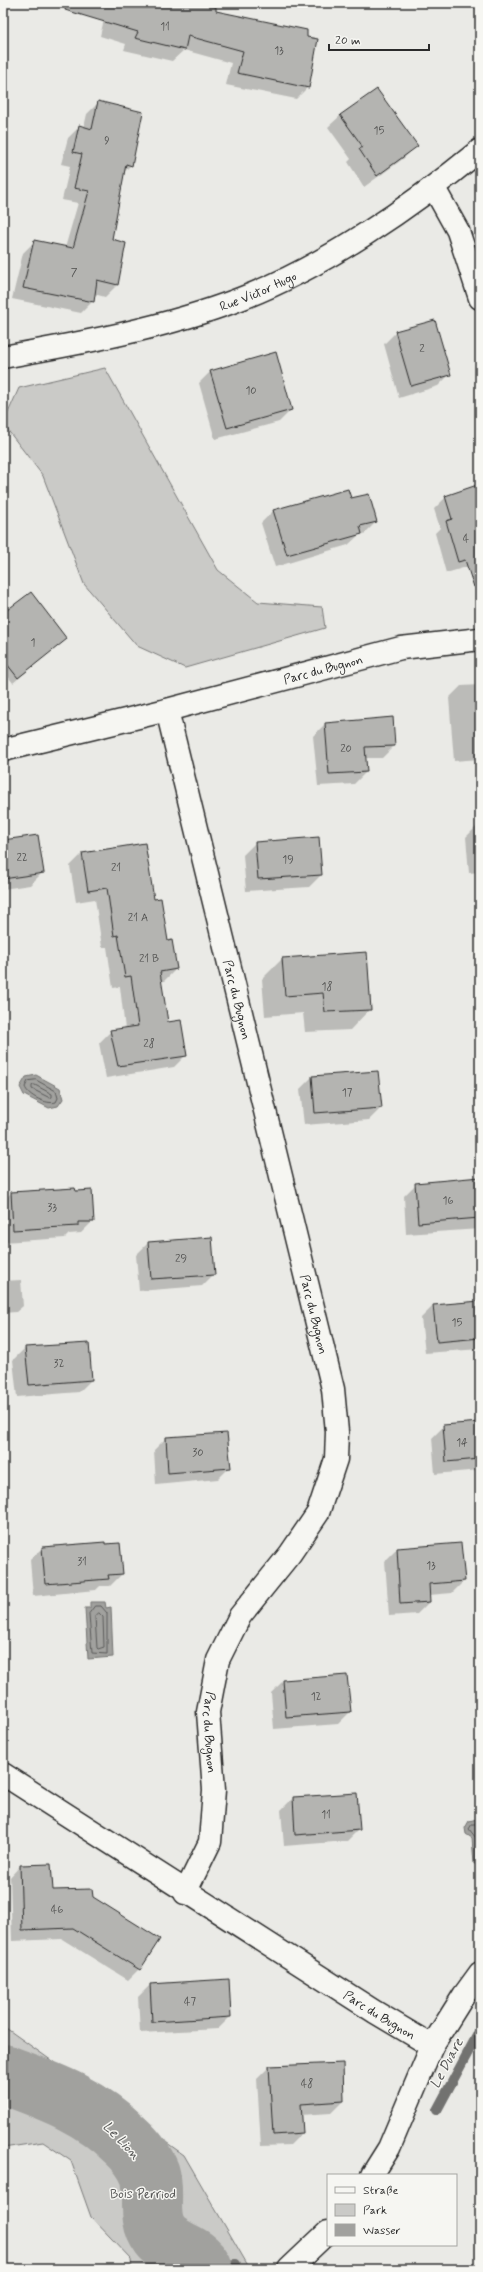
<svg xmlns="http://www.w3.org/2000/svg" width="483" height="2272" font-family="Mynerve,sans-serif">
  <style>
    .green { fill: #cacac7; stroke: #7a7a79 }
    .water { fill: #a1a19e; stroke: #727270 }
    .shadow { fill: #0003 }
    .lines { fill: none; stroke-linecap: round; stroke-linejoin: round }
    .shore { stroke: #5a5a59; stroke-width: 1 }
    .stream { stroke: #727270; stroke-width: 10 }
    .river { stroke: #a1a19e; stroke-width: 60 }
    .building { fill: #b4b4b1; stroke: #2b2b2b }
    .minor-casing { stroke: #2b2b2b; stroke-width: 25 }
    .minor { stroke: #f6f6f2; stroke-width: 22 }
    .labels { text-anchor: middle; stroke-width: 3; stroke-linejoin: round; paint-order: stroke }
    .number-label { font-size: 11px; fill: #4d4d4c }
    .street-label { font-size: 13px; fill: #2b2b2b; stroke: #f6f6f2 }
    .park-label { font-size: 13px; fill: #535352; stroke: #f6f6f2 }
    .water-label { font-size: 14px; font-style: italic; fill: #545453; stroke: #f6f6f2 }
  </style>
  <rect width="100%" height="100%" fill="#eaeae6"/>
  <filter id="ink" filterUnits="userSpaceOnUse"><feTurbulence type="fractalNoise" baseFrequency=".025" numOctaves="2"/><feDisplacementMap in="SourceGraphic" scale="8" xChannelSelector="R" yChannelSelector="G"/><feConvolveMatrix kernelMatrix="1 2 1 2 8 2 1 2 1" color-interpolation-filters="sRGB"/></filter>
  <g filter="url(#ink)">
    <path class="green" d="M105 368 218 570 258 602 322 607 325 628 185 668 137 646 84 584 43 476 3 424 19 388Z
      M3 2026 184 2155 250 2269H132L131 2259 91 2217 71 2161 43 2142 3 2148Z"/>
    <path class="water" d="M36 1075 60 1088 63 1099 58 1106 49 1108 24 1095 20 1087 26 1077Z
      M90 1602H105L106 1608 111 1607 113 1657 88 1659 85 1608H90Z
      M477 1819 480 1820V1863L474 1864 472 1838 466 1834 465 1828 469 1821Z"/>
    <path class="shadow" d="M108 3H192L214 12 308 87 296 99 226 85 231 63 184 50 172 61 124 50 126 44 100 36Z
      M377 91 416 146 404 158 364 187 348 162 351 159 328 127 340 116Z
      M99 102 131 165 123 173 111 240 117 285 105 297 94 294 93 301 81 313 12 299 23 253 35 241 65 248 78 203 62 200 70 166 61 164 68 138 80 126 84 127 87 114Z
      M396 332 450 374 438 386 399 398 384 344Z
      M211 371 291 410 279 422 215 439 199 383Z
      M480 485V563L446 573 435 533 440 528 434 509 446 497Z
      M350 499 376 522 364 534 359 535 348 545 275 567 261 523 273 511Z
      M3 614 66 639 13 683 3 670Z
      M480 685V759L454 761 449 698 461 686Z
      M325 724 394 746 382 758H365L366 772 354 784 318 786 313 736Z
      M478 825H480V872L469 873 466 837Z
      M3 841 42 873 30 885 3 889Z
      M255 843 321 875 309 887 246 891 243 855Z
      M82 854 153 901 176 969 164 981 160 982 167 1023 186 1055 174 1067 106 1078 99 1043 111 1031 125 1029 120 987 113 988 107 947H102L95 899 76 902 70 866Z
      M282 959 370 1009 350 1030 305 1032 303 1013 265 1016 262 979Z
      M312 1077 381 1108 369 1120 304 1125 300 1089Z
      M480 1178V1229L406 1234 404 1196 416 1184Z
      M11 1193 93 1221 81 1233 69 1234 65 1238 3 1242V1201Z
      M148 1243 214 1274 202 1286 139 1291 136 1255Z
      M21 1280 23 1306 16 1312 3 1313V1281Z
      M480 1302V1349L425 1353 421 1318 433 1306Z
      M25 1348 91 1380 79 1392 17 1397 13 1360Z
      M480 1423V1470L435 1474 432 1438 444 1426Z
      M166 1438 230 1467 218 1479 156 1485 154 1450Z
      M119 1544 122 1574 110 1586H100L96 1590 33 1596 30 1560 42 1548Z
      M397 1549 464 1581 452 1593 429 1595V1602L417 1614 389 1616 385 1561Z
      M346 1676 350 1712 338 1724 274 1729 271 1693 283 1681Z
      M293 1798 359 1829 347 1841 284 1846 281 1810Z
      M20 1866 52 1891 139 1969 128 1980 62 1939 12 1941 10 1877Z
      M150 1985 230 2017 218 2029 140 2033 138 1997Z
      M342 2064 343 2101 331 2113 301 2115 302 2133 290 2145 261 2146 257 2079 269 2067Z"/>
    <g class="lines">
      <path class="shore" d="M36 1080 56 1091 58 1098 56 1102C47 1105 28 1096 25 1087L28 1081Z
        M35 1085 52 1094V1097L50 1098 32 1089V1086Z
        M95 1606H101L107 1613V1654L92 1653 89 1614Z
        M99 1613 103 1617 104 1647 98 1649 97 1648 95 1617Z
        M480 1824H472L469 1829 476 1838 478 1858 480 1860"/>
      <path class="stream" d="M437 2110 480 2030
        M202 2267 236 2264"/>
      <path class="river" d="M3 2074C49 2091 90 2105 125 2140 135 2149 145 2161 150 2174 156 2194 146 2218 160 2236 172 2252 194 2251 203 2269"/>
    </g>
    <path class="building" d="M66 3H196L216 7V11L307 30V37L318 39 309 88 237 73 243 51 188 36 185 50 135 38 138 32 65 10Z
      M377 89 418 146 377 176 359 149 363 147 340 115Z
      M98 101 143 112 132 166 126 164 112 239 126 243 118 285 97 280 94 302 23 288 34 240 73 248 89 191 74 188 82 154 73 152 79 125 92 129Z
      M435 320 451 375 411 386 395 331Z
      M276 352 292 410 227 428 210 371Z
      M480 484V586L474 587 465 560 458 562 446 521 452 519 445 496Z
      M348 489 351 498 369 494 377 522 360 526 362 534 287 555 273 510Z
      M31 592 67 639 18 678 3 659V613Z
      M393 717 395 746 365 747 367 772 329 774 325 723Z
      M38 835 44 873 3 879V840Z
      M319 837 322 875 258 879 255 842Z
      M145 843 154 899 161 898 168 941 172 940 177 969 160 972 168 1022 181 1020 187 1056 118 1066 110 1030 138 1026 131 976 125 977 118 935 114 936 107 888 88 891 82 853Z
      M367 952 371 1010 325 1012 323 993 285 996 282 958Z
      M378 1071 382 1108 315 1113 312 1076Z
      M480 1177V1218L418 1223 415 1183Z
      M75 1188 76 1191 92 1190 94 1222H78V1226L13 1230 11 1192Z
      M212 1237 215 1275 151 1279 148 1242Z
      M480 1301V1338L437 1342 433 1305Z
      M89 1343 92 1380 29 1385 25 1347Z
      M480 1422V1459L446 1462 443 1425Z
      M227 1433 231 1468 168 1473 166 1437Z
      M105 1542V1544L120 1543 123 1574 108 1575 109 1579 45 1584 42 1547Z
      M461 1543 465 1581 429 1584 430 1602 400 1604 397 1548Z
      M347 1675 351 1712 286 1717 283 1680Z
      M357 1793 360 1830 295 1835 293 1797Z
      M51 1864 53 1890 92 1889 93 1897 160 1939 140 1970 73 1928 22 1930 20 1865Z
      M229 1979 231 2017 152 2022 150 1984Z
      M343 2063 344 2101 301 2104 303 2133 273 2135 269 2066Z"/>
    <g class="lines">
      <g class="minor-casing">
        <g id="minor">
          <path d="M434 188 458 231 480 298"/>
          <path id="s1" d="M3 357C82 343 165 328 240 299 324 267 411 207 480 150"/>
          <path id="s2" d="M167 710 333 1389 337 1432 336 1459 318 1513 290 1554 240 1616 218 1660 208 1712 214 1790 210 1842 185 1893"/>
          <path id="s3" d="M3 750 167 710 401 648 480 639"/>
          <path id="s4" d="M3 1774 375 2012 432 2046"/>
          <path d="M372 2175 389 2148 432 2046 464 1995 480 1973"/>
          <path d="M289 2269 328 2232"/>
        </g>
      </g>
      <use href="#minor" class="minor"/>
    </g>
  </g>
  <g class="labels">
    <g class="number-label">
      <text x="165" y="30">11</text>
      <text x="279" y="54">13</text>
      <text x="379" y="134">15</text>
      <text x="107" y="144">9</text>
      <text x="74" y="276">7</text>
      <text x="422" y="352">2</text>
      <text x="251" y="394">10</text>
      <text x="466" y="542">4</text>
      <text x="33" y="646">1</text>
      <text x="346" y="752">20</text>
      <text x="22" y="861">22</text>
      <text x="288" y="863">19</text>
      <text x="116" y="871">21</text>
      <text x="138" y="921">21 A</text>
      <text x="149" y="962">21 B</text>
      <text x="327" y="990">18</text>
      <text x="149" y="1047">28</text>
      <text x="347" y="1096">17</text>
      <text x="448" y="1204">16</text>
      <text x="52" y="1211">33</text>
      <text x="181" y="1262">29</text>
      <text x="457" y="1326">15</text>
      <text x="59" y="1367">32</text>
      <text x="462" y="1446">14</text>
      <text x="198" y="1456">30</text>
      <text x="82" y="1565">31</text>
      <text x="431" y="1569">13</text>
      <text x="316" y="1700">12</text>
      <text x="326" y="1818">11</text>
      <text x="57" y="1913">46</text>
      <text x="190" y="2005">47</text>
      <text x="307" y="2087">48</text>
    </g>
    <g class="street-label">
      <text dy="5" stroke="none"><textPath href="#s1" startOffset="264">Rue Victor Hugo</textPath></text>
      <text dy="5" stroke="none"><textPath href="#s3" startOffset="330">Parc du Bugnon</textPath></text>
      <text dy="5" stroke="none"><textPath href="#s2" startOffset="298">Parc du Bugnon</textPath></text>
      <text dy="5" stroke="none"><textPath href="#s2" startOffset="622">Parc du Bugnon</textPath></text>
      <text dy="5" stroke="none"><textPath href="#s2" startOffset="1078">Parc du Bugnon</textPath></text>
      <text dy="5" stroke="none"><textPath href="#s4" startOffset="447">Parc du Bugnon</textPath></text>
    </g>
    <g class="park-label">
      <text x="143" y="2198">Bois Perriod</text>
    </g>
    <g class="water-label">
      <text transform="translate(446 2063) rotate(-62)" y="5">Le Duare</text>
      <text transform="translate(122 2140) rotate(46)" y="5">Le Lion</text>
    </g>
  </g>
  <rect width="483" height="2272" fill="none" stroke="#f6f6f2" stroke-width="16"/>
  <rect x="8" y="8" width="467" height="2256" fill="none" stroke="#2b2b2b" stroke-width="1.5" filter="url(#ink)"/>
  <rect x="327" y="2174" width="130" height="72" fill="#f6f6f2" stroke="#a5a5a2"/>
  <rect x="335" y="2187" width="20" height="6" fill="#f6f6f2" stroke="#a5a5a2"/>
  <text x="363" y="2194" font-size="12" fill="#2b2b2b">Straße</text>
  <rect x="335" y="2204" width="20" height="12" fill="#cacac7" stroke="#a5a5a2"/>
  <text x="363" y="2214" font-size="12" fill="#2b2b2b">Park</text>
  <rect x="335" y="2224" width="20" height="12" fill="#a1a19e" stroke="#a5a5a2"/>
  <text x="363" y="2234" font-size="12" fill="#2b2b2b">Wasser</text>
  <path d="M329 44v6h100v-6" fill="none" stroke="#2b2b2b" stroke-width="2"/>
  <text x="335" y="44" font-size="12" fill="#2b2b2b" stroke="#f6f6f2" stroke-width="3" paint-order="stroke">20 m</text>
</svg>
